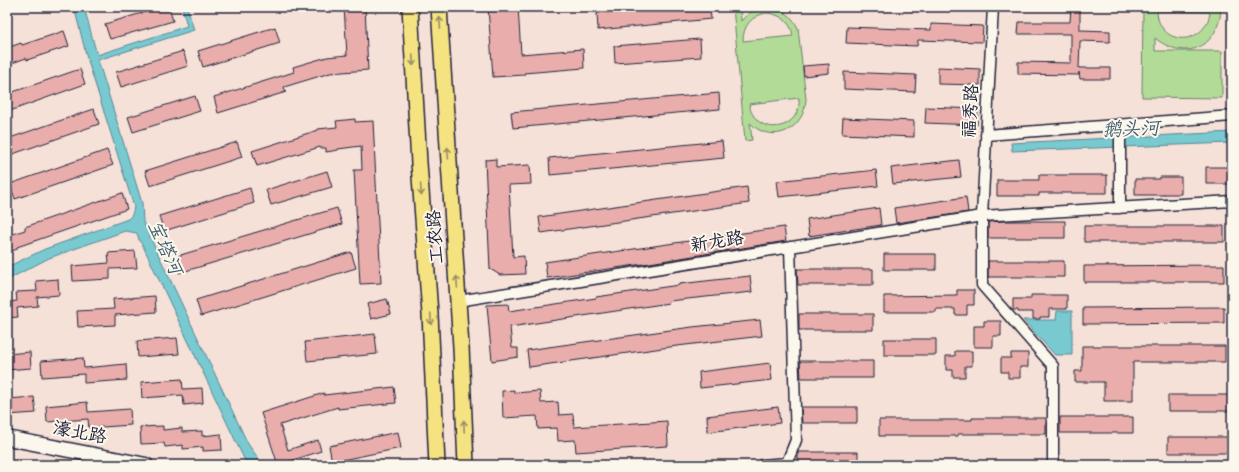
<svg xmlns="http://www.w3.org/2000/svg" width="1239" height="472" font-family="'Indie Flower','LXGW WenKai TC',sans-serif">
  <style>
    .green { fill: #b2db98; stroke: #6a7e6a; fill-rule: evenodd }
    .water { fill: #78cad0; stroke: #568794 }
    .building { fill: #e9aeab; stroke: #22223b }
    .lines { fill: none; stroke-linecap: round; stroke-linejoin: round }
    .street-casing { stroke: #22223b; stroke-width: 13 }
    .secondary-casing { stroke: #22223b; stroke-width: 17 }
    .primary-casing { stroke: #22223b; stroke-width: 18 }
    .street { stroke: #fbf7ec; stroke-width: 10 }
    .secondary { stroke: #fbf7ec; stroke-width: 14 }
    .primary { stroke: #f5e382; stroke-width: 15 }
    .oneway { stroke: #968c62 }
    .labels { text-anchor: middle; stroke-width: 4; stroke-linejoin: round; paint-order: stroke }
    .street-label { font-size: 18px; fill: #22223b; stroke: #fbf7ec }
    .water-label { font-size: 19px; font-style: italic; fill: #405d6f; stroke: #fbf7ec }
  </style>
  <rect width="100%" height="100%" fill="#f6e1d8"/>
  <filter id="ink" filterUnits="userSpaceOnUse"><feTurbulence type="fractalNoise" baseFrequency=".025" numOctaves="2"/><feDisplacementMap in="SourceGraphic" scale="8" xChannelSelector="R" yChannelSelector="G"/><feConvolveMatrix kernelMatrix="1 2 1 2 8 2 1 2 1" color-interpolation-filters="sRGB"/></filter>
  <g filter="url(#ink)">
    <path class="green" d="M733 7H740L741 21C758 0 787 4 798 28L806 99C805 129 773 146 750 123L752 140 745 141ZM766 13C780 14 791 21 793 36L743 41C743 25 752 16 766 13ZM799 98C802 132 755 138 749 104Z
      M1143 7H1221C1220 47 1186 63 1155 38V51H1222V98L1142 97ZM1157 11 1209 12 1210 13C1204 48 1158 46 1157 11Z"/>
    <path class="water" d="M74 7H84L97 55 187 26 182 7H187L194 30 98 60 142 203 143 222 248 444 263 465H247L143 246 139 240 137 233 125 231 49 258 7 280V267L45 249 128 219 132 215 134 207 87 58Z
      M1232 132V143L1012 151 1011 143Z
      M1057 311H1072V355H1055L1023 320H1056Z"/>
    <path class="building" d="M162 7H169L173 21 110 39 105 24Z
      M344 7H365L368 70 330 73 284 87 286 92 218 113 214 97 294 72 293 67 327 57 347 55Z
      M488 7H518L521 54 583 49 584 68 524 73V75L493 77Z
      M665 7H710L711 19 598 30 597 13Z
      M1071 7H1080V30L1110 31V42L1080 41 1079 68H1110V79H1080L1079 72V75L1018 74V62L1071 63V34H1018L1019 22H1070Z
      M931 24 983 26 982 42 918 40 917 46 846 43 847 27 931 30Z
      M275 27 280 43 203 67 198 51Z
      M64 31 69 46 27 60 26 58 7 65V48L21 43 22 45Z
      M700 39 701 57 615 63 614 46Z
      M183 51 188 66 121 87 116 72Z
      M829 64V73L804 76 803 66Z
      M938 67 980 69V85L938 84Z
      M80 69 85 84 7 112V94Z
      M844 72 916 75 915 92 844 89Z
      M719 93 720 109 513 128 511 112Z
      M195 96 200 111 133 132 128 117Z
      M926 107 978 109 977 125 925 123Z
      M94 109 99 124 7 156V139Z
      M843 118 914 121V137L842 134Z
      M355 119V122L373 121 381 283 360 284 354 170H362L361 146 338 149V150L326 152V148H320V147L257 166 252 151 318 130V129L337 127 336 121Z
      M722 141 724 158 550 175 549 158Z
      M237 142 242 157 150 186 145 171Z
      M107 150 113 165 15 199 10 184Z
      M496 159V167L530 165 531 184 509 185 513 257 524 256 525 274 500 275 490 269 485 160Z
      M959 160 961 177 893 184 891 168Z
      M1206 167H1232V184H1206Z
      M876 170 878 186 779 197 777 181Z
      M327 171 332 187 271 205 266 190Z
      M1039 175H1107V193H1039V196H997V180H1039Z
      M1160 177H1181V194H1164V195H1135V179H1160Z
      M747 187 749 203 541 233 539 217Z
      M250 188 254 203 164 231 159 216Z
      M122 193 127 209 17 247V249L7 253V236L25 230V227Z
      M966 197 968 212 896 223 894 208Z
      M337 208 342 224 179 273 174 257Z
      M879 208 881 225 809 236 807 219Z
      M1003 221H1065V238H988V222Z
      M1084 226H1224V242H1084Z
      M784 227 786 241 643 264 547 278 545 262Z
      M135 251 137 268 110 269V279L73 281 72 266 109 263 108 253Z
      M351 252 356 268 201 316 196 300Z
      M884 254H936V270H884Z
      M988 261H1064V277H988Z
      M1224 265V282H1084V266Z
      M797 269H873V285H798Z
      M750 276 752 292 669 301V303L510 327 512 348H518V357L492 361 487 305 508 304 509 311 596 298V297L679 285V284Z
      M58 279 59 295 37 297 38 306 17 308 18 317 7 318V302L17 301 16 292 37 291 36 281Z
      M957 290H974V305H967V315H955V309H936V312H884V296L957 295Z
      M1031 295H1067V309H1049V317H1040V319H1033V312H1018V310H1013V299H1031Z
      M155 296 156 312 115 315V325L78 327 77 311 114 309 113 299Z
      M387 299 391 314 371 319 367 304Z
      M1224 307V323L1083 324V308Z
      M799 314H873V330H799Z
      M760 320 762 336 677 346 529 367 527 350 692 327Z
      M984 321H1001V336H993V347H974V326H984Z
      M375 334 377 354 307 361 305 342Z
      M177 338 179 354 138 357 137 341Z
      M884 339H936V355H884Z
      M1082 346H1225V362H1133V401H1104V382H1075V371H1082Z
      M955 351H972V366H965V377H953V370H946V356H955Z
      M30 352 31 368 7 370V354Z
      M1011 353H1028V367H1020V378H1008V372H1001V358H1011Z
      M83 358 84 368 126 364 127 380 84 383V374L42 377 41 361Z
      M800 361H873V378H801Z
      M770 363 772 380 700 388 699 372Z
      M182 379 183 389 202 388 203 403 184 405 183 395 142 398 141 382Z
      M394 387 396 403 338 409V407L280 425 288 450 318 440 321 451 278 465 261 413 324 393V395Z
      M514 390V393L540 391 541 403 558 402 559 415 573 414 574 427 667 421 668 446 576 452 575 440 558 441 557 428 538 429 537 416 503 418 502 391Z
      M1168 395H1232V411H1168Z
      M34 397 36 413 7 415V399Z
      M87 402 88 412 130 409 131 425 89 428 88 419 47 422 46 406Z
      M778 407 780 423 708 432 707 416Z
      M801 407H857V423H802Z
      M1060 417H1133V433H1060Z
      M972 418H1046V434H958V436H879V420H972Z
      M163 426V430L182 428V432L202 431V436L221 434 222 450 203 451V447L183 449V445L165 447 164 443 141 444 140 427Z
      M398 432 401 448 332 462 329 446Z
      M1168 437H1232V453H1168Z
      M798 452H858V465H798Z"/>
    <g class="lines">
      <g class="street-casing">
        <path id="street" d="M993 7 982 216V285L1053 366V465
          M986 135 1232 116
          M1120 208V124
          M458 301 982 216 1232 201
          M762 465 786 463
          M786 465 796 440 790 247"/>
      </g>
      <g class="secondary-casing">
        <path id="secondary" d="M7 438 146 465"/>
      </g>
      <g class="primary-casing">
        <path id="primary" d="M410 7 419 163 430 314 437 465
          M439 7 461 347 466 465"/>
      </g>
      <use href="#street" class="street"/>
      <use href="#secondary" class="secondary"/>
      <use href="#primary" class="primary"/>
    </g>
    <defs><path id="oneway-shaft" d="M-6 0H5M1.5-3L5.5 0L1.5 3" fill="none" stroke-width="1.6" stroke-linecap="round" stroke-linejoin="round"/></defs>
    <g class="oneway">
      <use href="#oneway-shaft" transform="translate(440 23) rotate(-94)"/>
      <use href="#oneway-shaft" transform="translate(413 60) rotate(87)"/>
      <use href="#oneway-shaft" transform="translate(448 153) rotate(-94)"/>
      <use href="#oneway-shaft" transform="translate(421 190) rotate(86)"/>
      <use href="#oneway-shaft" transform="translate(457 282) rotate(-94)"/>
      <use href="#oneway-shaft" transform="translate(431 319) rotate(87)"/>
      <use href="#oneway-shaft" transform="translate(464 426) rotate(-92)"/>
    </g>
  </g>
  <g class="labels">
    <g class="street-label">
      <text transform="translate(970 111) rotate(-87)" y="6">福秀路</text>
      <text transform="translate(435 237) rotate(-94)" y="6">工农路</text>
      <text transform="translate(717 241) rotate(-9)" y="6">新龙路</text>
      <text transform="translate(80 432) rotate(11)" y="6">濠北路</text>
    </g>
    <g class="water-label">
      <text transform="translate(1131 128) rotate(-2)" y="7">鹅头河</text>
      <text transform="translate(166 247) rotate(66)" y="7">宝塔河</text>
    </g>
  </g>
  <rect width="1239" height="472" fill="none" stroke="#fbf7ec" stroke-width="24"/>
  <rect x="12" y="12" width="1215" height="448" fill="none" stroke="#22223b" stroke-width="1.5" filter="url(#ink)"/>
</svg>
